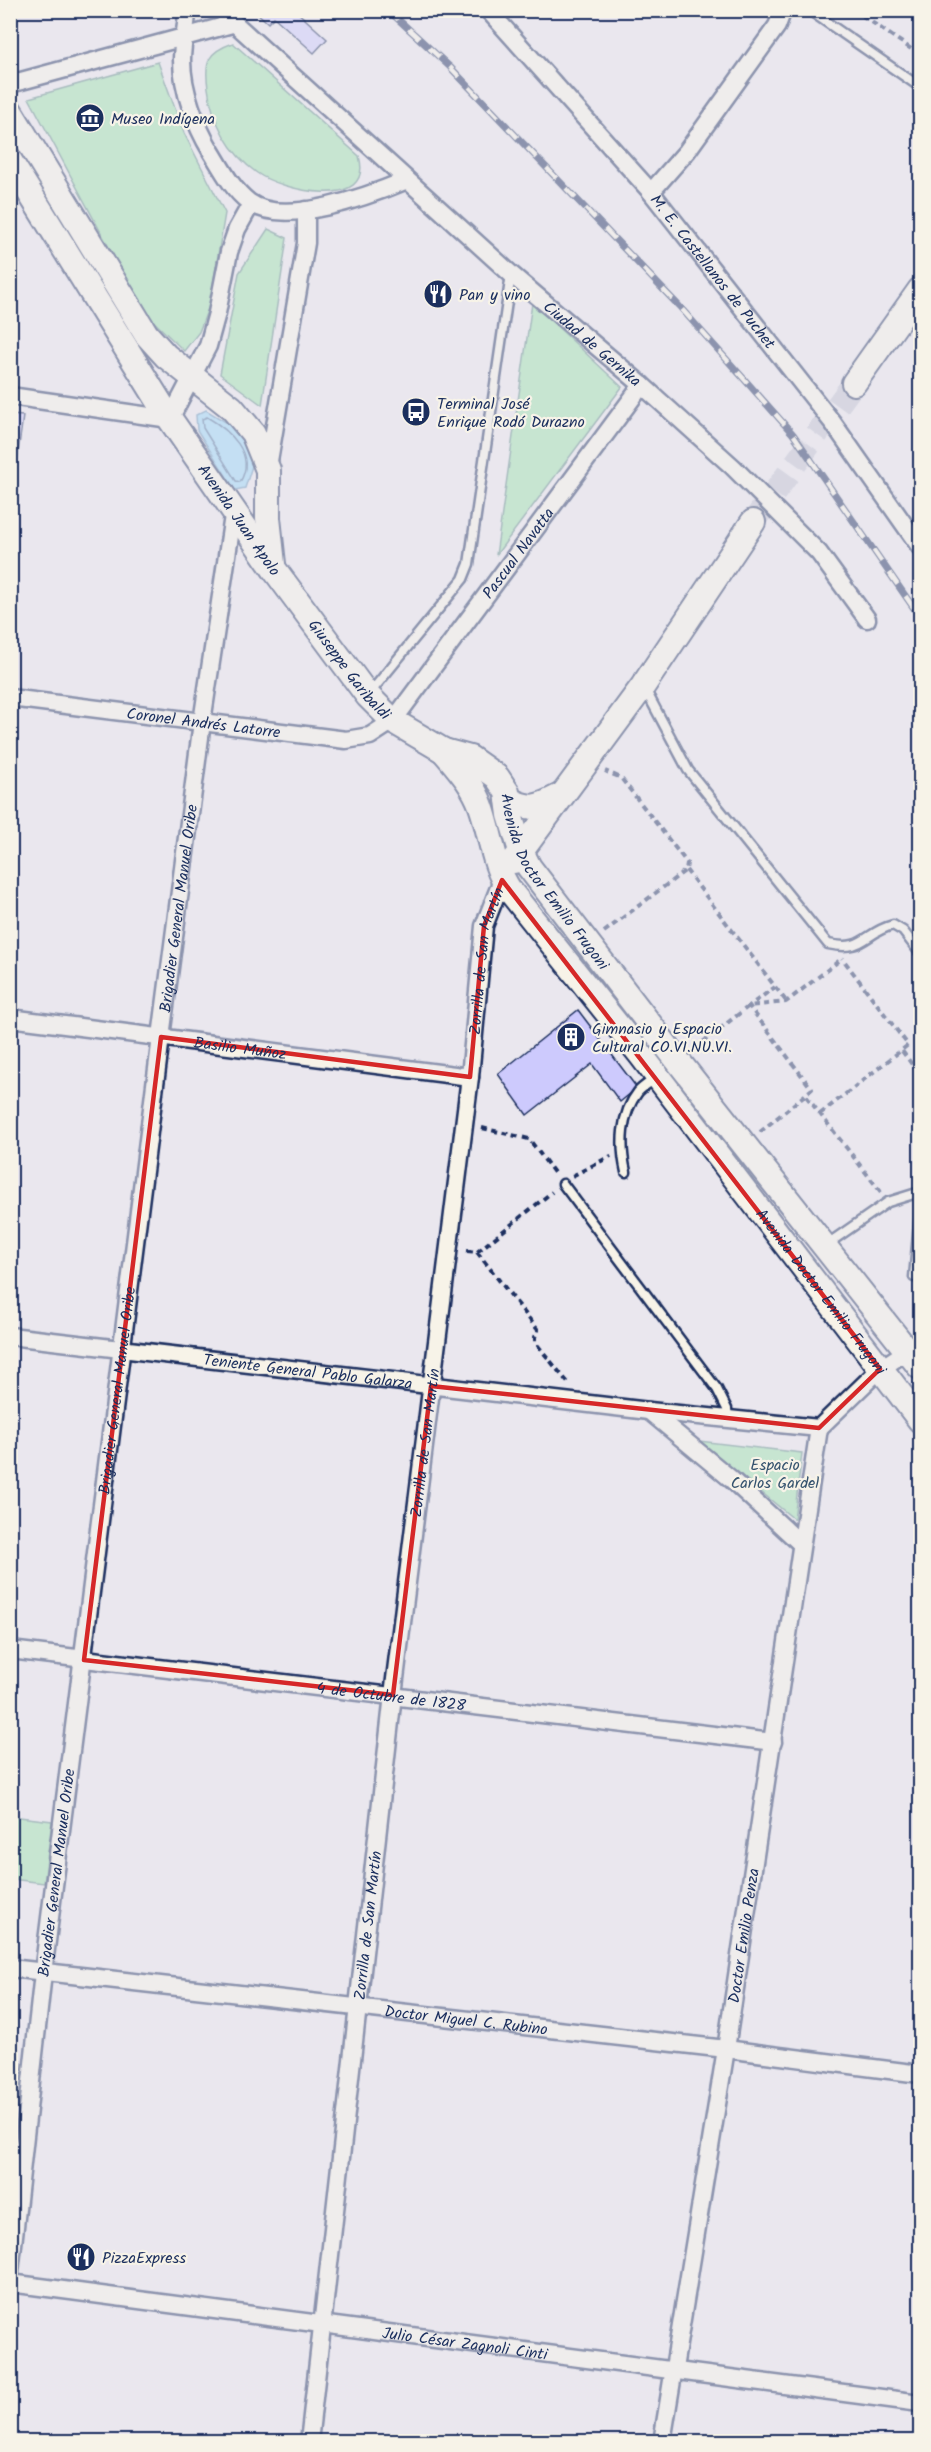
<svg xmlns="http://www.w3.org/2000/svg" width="931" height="2452" font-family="Kalam,sans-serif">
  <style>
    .green { fill: #9de2ae; stroke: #5c8886; stroke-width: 1.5 }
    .water { fill: #97d5f8; stroke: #6593ba; stroke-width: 1.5 }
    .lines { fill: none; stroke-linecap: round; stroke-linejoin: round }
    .shore { stroke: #4d719c; stroke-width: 1.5 }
    .building { fill: #cdcafd; stroke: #1b2f5e; stroke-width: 1.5 }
    .secondary-tunnel { stroke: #c1c2d1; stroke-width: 24; stroke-dasharray: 24 12; stroke-linecap: butt }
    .lane-casing { stroke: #1b2f5e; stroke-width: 13 }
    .street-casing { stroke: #1b2f5e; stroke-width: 21 }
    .secondary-casing { stroke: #1b2f5e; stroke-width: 28 }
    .path { stroke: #1b2f5e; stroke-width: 4; stroke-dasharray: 6 4.5; stroke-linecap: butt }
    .lane { stroke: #f7f3e8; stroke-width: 8 }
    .street { stroke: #f7f3e8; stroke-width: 16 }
    .secondary { stroke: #f7f3e8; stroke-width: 24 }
    .rail-casing { stroke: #1b2f5e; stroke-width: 7 }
    .rail { stroke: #f7f3e8; stroke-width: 4.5; stroke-dasharray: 14; stroke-linecap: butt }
    .marked { fill: none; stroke: #d62828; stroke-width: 4.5; stroke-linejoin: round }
    .labels { text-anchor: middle; stroke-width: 4.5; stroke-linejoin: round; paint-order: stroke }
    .poi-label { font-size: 16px; fill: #1b2f5e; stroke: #f7f3e8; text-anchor: start }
    .street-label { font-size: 16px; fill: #1b2f5e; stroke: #f7f3e8 }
    .park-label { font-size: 16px; fill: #35536e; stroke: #f7f3e8 }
  </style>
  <rect width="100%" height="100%" fill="#eae7ee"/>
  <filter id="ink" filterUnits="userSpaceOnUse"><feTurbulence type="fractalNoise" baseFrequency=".0167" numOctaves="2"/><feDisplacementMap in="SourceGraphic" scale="12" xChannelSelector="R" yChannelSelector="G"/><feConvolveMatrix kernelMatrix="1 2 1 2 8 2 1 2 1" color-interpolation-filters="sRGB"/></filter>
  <g filter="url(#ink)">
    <path class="green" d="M233 43 359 156C375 212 282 191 257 173 229 153 212 121 208 88 204 61 208 52 233 43Z
      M158 62 184 133 225 213 210 303 199 332 184 351 143 311 29 98Z
      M268 229 287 238 262 405 220 374 239 273Z
      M532 303 622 387 496 555Z
      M699 1441 802 1453 794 1519Z
      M11 1816 52 1821 44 1883 11 1879Z"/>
    <path class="water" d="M206 410 234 427 247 449 252 466 245 488 235 490 197 430 196 415Z"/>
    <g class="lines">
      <path class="shore" d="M207 417C229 430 257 454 240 482L236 481 203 428 202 419Z"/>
    </g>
    <path class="building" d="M254 10H295L327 39 314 53 274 17 268 23Z
      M10 415 23 416 17 461 10 460Z
      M578 1010 637 1088 620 1102 592 1064 527 1115 498 1074Z"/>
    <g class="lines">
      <path class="secondary-tunnel" d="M753 522 854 383"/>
      <g class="lane-casing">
        <path id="lane" d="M809 10 920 87
          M645 689 688 770 828 944C865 952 863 933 893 925L903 931 920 953
          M370 693 463 579 469 564 511 274
          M626 1172C620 1146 620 1115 638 1092 642 1087 651 1082 657 1077
          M563 1184 717 1389 727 1409 728 1419
          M826 1245 888 1202 920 1192
          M914 1277 920 1212"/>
      </g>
      <g class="street-casing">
        <g id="street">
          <path d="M187 10C187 27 182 43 182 60 182 90 196 126 211 151 222 169 232 189 249 202 284 228 371 195 407 180"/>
          <path id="s1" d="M220 10 511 274 642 385 733 467 819 553 867 619"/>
          <path id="s2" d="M488 10 651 192 833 423 920 547"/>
          <path d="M10 84 232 24"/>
          <path d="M651 192 687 151 777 26 783 10"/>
          <path d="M10 396 170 419 208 346 217 313 229 252 237 229 251 204"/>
          <path d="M268 467 306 243V210"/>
          <path id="s3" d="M10 698 346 740 370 736 393 721 642 385"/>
          <path id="s4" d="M10 1018 470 1077"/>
          <path id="s5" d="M10 1336 649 1411 819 1428"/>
          <path d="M649 1411 731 1479 801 1544"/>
          <path d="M819 1428 880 1369 907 1351"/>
          <path id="s6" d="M10 1650 773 1742"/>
          <path id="s7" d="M10 1968 726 2049 920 2074"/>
          <path id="s8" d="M10 2272 43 1973 161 1037 202 722 234 509"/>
          <path id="s9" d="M10 2283 920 2403"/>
          <path id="s10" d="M309 2442 393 1695 470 1077 484 926 502 880"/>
          <path id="s11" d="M662 2442 726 2049 819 1428"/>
        </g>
      </g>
      <g class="secondary-casing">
        <g id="secondary">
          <path d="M10 111 146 334 166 356 232 408 253 433 268 470V518L273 564"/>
          <path id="s12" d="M10 161 170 419 274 569 368 696 393 721 444 751 470 758 497 777 507 792 510 815 521 851 529 867 678 1061 920 1367"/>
          <path d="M854 383 920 290"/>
          <path id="s13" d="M444 751C458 768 473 784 481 806 491 834 493 866 510 891L641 1055 920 1420"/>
          <path d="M508 799C532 812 539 807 562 795"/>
          <path d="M514 861 643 686 753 522"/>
        </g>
      </g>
      <path class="path" d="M854 10 920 55
        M686 870 786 1001
        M604 932 686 870 687 863 621 778 605 771
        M694 1049 749 1006 786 1002 840 960
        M902 1051 920 1075
        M806 1096 881 1192
        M820 1114 908 1045 842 958
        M482 1128 529 1139 555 1174
        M760 1132 812 1089 749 1006 775 987
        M572 1176 611 1156
        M467 1251 477 1252 552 1192
        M477 1252 538 1330 535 1337V1342L569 1384
        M916 1288 920 1308"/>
      <use href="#lane" class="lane"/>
      <use href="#street" class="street"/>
      <use href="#secondary" class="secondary"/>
      <g class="rail-casing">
        <path id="rail" d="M388 10 450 67 679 306 793 434 920 617"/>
      </g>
      <use href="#rail" class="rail"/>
    </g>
  </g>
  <path d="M0 0H931V2452H0ZM502 880 880 1369 819 1428 431 1386 393 1695 84 1660 161 1037 470 1077 484 926Z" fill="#eae7ee" fill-opacity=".55" fill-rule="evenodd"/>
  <path class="marked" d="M502 880 880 1369 819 1428 431 1386 393 1695 84 1660 161 1037 470 1077 484 926Z"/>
  <defs>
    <g id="museum-disc" transform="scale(1.5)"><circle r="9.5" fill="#1b2f5e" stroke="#f7f3e8"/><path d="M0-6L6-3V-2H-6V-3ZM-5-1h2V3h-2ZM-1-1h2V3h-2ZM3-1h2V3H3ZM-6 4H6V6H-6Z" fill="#fff"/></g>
    <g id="restaurant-disc" transform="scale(1.5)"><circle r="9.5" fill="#1b2f5e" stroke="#f7f3e8"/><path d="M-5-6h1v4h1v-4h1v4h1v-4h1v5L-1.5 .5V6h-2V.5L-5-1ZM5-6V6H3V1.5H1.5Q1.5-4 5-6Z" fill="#fff"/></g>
    <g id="bus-disc" transform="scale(1.5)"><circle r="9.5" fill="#1b2f5e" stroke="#f7f3e8"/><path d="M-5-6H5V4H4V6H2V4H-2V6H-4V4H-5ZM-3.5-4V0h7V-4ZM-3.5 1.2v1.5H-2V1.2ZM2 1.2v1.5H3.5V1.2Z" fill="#fff"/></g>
    <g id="building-disc" transform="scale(1.5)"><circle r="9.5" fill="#1b2f5e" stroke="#f7f3e8"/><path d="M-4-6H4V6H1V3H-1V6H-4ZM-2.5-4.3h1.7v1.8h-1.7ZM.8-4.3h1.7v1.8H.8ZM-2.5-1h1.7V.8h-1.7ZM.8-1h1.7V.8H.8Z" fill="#fff"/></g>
  </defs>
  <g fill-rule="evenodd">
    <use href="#museum-disc" x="90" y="118"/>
    <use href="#restaurant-disc" x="438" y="294"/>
    <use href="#bus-disc" x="416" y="412"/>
    <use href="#building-disc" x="571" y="1037"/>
    <use href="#restaurant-disc" x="81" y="2257"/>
  </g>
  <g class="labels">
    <g class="poi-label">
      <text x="111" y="124">Museo Indígena</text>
      <text x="459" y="300">Pan y vino</text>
      <text x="437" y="409">Terminal José<tspan x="437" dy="18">Enrique Rodó Durazno</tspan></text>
      <text x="592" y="1034">Gimnasio y Espacio<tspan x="592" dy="18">Cultural CO.VI.NU.VI.</tspan></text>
      <text x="102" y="2263">PizzaExpress</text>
    </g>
    <g class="street-label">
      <text dy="6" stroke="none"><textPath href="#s2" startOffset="345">M. E. Castellanos de Puchet</textPath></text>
      <text dy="6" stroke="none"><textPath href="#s1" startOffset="500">Ciudad de Gernika</textPath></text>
      <text dy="6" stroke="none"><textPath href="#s12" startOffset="426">Avenida Juan Apolo</textPath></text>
      <text dy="6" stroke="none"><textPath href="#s3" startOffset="600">Pascual Navatta</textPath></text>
      <text dy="6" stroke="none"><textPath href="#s12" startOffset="612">Giuseppe Garibaldi</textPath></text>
      <text dy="6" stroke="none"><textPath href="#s3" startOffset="195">Coronel Andrés Latorre</textPath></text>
      <text dy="6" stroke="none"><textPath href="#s12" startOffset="920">Avenida Doctor Emilio Frugoni</textPath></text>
      <text dy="6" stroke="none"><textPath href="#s8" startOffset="1374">Brigadier General Manuel Oribe</textPath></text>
      <text dy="6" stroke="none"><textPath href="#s10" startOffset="1492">Zorrilla de San Martín</textPath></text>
      <text dy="6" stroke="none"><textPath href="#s4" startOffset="232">Basilio Muñoz</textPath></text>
      <text dy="6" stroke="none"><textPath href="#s13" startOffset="664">Avenida Doctor Emilio Frugoni</textPath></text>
      <text dy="6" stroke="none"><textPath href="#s5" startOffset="300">Teniente General Pablo Galarza</textPath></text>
      <text dy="6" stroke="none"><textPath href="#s8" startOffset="888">Brigadier General Manuel Oribe</textPath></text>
      <text dy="6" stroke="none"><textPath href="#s10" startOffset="1006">Zorrilla de San Martín</textPath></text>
      <text dy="6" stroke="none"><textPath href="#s6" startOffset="384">4 de Octubre de 1828</textPath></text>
      <text dy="6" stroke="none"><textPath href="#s8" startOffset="402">Brigadier General Manuel Oribe</textPath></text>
      <text dy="6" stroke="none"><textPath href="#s10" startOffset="520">Zorrilla de San Martín</textPath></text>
      <text dy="6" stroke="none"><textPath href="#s11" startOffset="513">Doctor Emilio Penza</textPath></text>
      <text dy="6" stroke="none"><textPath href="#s7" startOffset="459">Doctor Miguel C. Rubino</textPath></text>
      <text dy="6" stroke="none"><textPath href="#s9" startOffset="459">Julio César Zagnoli Cinti</textPath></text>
    </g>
    <g class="park-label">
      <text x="775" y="1470">Espacio<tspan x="775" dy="18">Carlos Gardel</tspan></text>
    </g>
  </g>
  <rect width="931" height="2452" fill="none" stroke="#f7f3e8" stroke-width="36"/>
  <rect x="18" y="18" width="895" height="2416" fill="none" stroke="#1b2f5e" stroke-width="2" filter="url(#ink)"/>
</svg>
